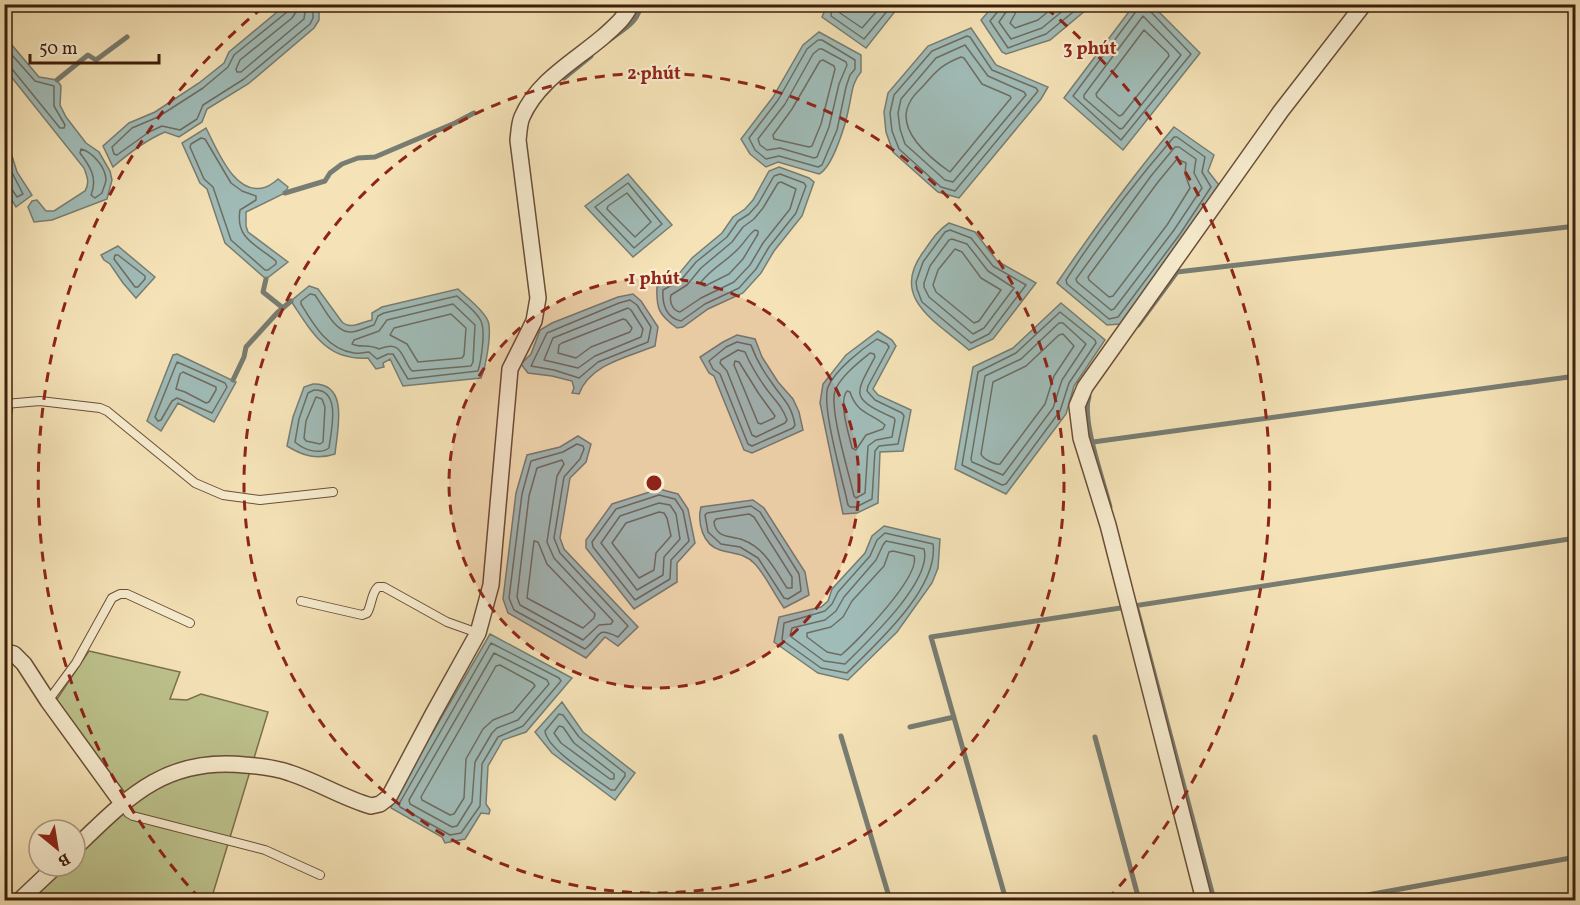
<svg xmlns="http://www.w3.org/2000/svg" width="1580" height="905" font-family="Vollkorn,serif">
  <style>
    .green { fill: #bdc38d; stroke: #7c704c; stroke-width: 1.5 }
    .water { fill: #a0bcb8; stroke: #787d73; stroke-width: 1.5 }
    .lines { fill: none; stroke-linecap: round; stroke-linejoin: round }
    .shore { stroke: #6e6d62; stroke-width: 1.5 }
    .stream { stroke: #787d73; stroke-width: 5 }
    .service-casing { stroke: #6a4f37; stroke-width: 10 }
    .minor-casing { stroke: #6a4f37; stroke-width: 18 }
    .service { stroke: #f8edd0; stroke-width: 8 }
    .minor { stroke: #f8edd0; stroke-width: 15 }
    .ring { fill: none; stroke: #8f2418; stroke-width: 3; stroke-dasharray: 10 8 }
    .centre { fill: #8f2418; stroke: #f8edd0; stroke-width: 3 }
    .ring-label { font-size: 18px; text-anchor: middle; font-weight: bold; fill: #8f2418; stroke: #f8edd0; stroke-width: 4.5; stroke-linejoin: round; paint-order: stroke }
  </style>
  <rect width="100%" height="100%" fill="#f5e3b7"/>
  <filter id="stains"><feTurbulence type="fractalNoise" baseFrequency=".00333" numOctaves="4"/><feColorMatrix values="0 0 0 0 .2 0 0 0 0 .09 0 0 0 0 .02 0 0 0 .5 -.17"/></filter>
  <radialGradient id="worn" r=".72"><stop offset=".6" stop-color="#630" stop-opacity="0"/><stop offset="1" stop-color="#630" stop-opacity=".3"/></radialGradient>
  <path class="green" d="M89 651 180 672 170 699 187 700 201 694 268 712 211 900H27L62 866H75V854L121 810 57 705V699Z"/>
  <path class="water" d="M284 5H319V20L314 28 248 84 207 109 202 122 179 137 165 132C146 140 129 153 113 167L103 146 129 123 155 112 199 83 224 63 229 52 283 7Z
    M827 5V4L900 5 866 48 822 17Z
    M994 5V4L1092 5 1050 40 1006 54 1002 52 981 20Z
    M1134 5H1152L1200 53 1123 150 1064 98Z
    M971 28 996 65 1048 87 1041 99 959 198 938 192 893 152 886 132 884 112 888 93 928 46Z
    M819 32 861 55V72C852 82 852 94 849 107 846 123 833 167 819 174L778 162 766 167 750 154 741 139 773 97 803 45Z
    M5 37 39 77 57 80 61 86 60 105 66 117 86 143 99 152 110 171 112 180 107 199 52 220 34 222 28 207 32 201 37 200 46 211H54L85 191C90 183 87 176 84 168L5 69Z
    M1174 127 1214 155 1208 171 1219 185 1185 237 1120 324 1107 325 1057 283C1094 229 1132 177 1174 127Z
    M206 128C217 149 235 198 266 187 270 185 275 182 278 179L288 187 285 193 246 212V226L248 232 288 262 266 279 225 243 207 189 200 183 182 143Z
    M4 149 12 156 17 172 32 195 16 207 5 189Z
    M779 167 809 178 814 182 802 216 774 251 761 273 743 293 708 309 683 327 677 328C659 315 656 309 657 287L678 275 692 258 722 233 733 217 745 209 753 200 769 171Z
    M628 174 672 225 633 257 585 206Z
    M949 223 975 232 997 261 1036 283 993 339 969 350C937 322 888 298 924 251 931 241 938 230 949 223Z
    M118 246 155 277 136 298 123 283 110 264 104 260 101 255Z
    M309 286 318 289 342 322C351 330 361 322 372 320V313L382 307 458 289C467 298 483 309 488 321 492 332 486 367 481 378L403 386 390 359 383 363 384 367 376 369 368 358C326 361 312 332 291 301Z
    M633 294 641 301 658 327 655 346C628 357 590 364 579 394L572 393 574 388 572 381 552 376 528 373 521 364 531 354 540 330 552 323 618 297Z
    M1061 303 1105 340 1074 386 1066 414 1006 494 955 469 973 367 1013 348Z
    M878 331 892 340 896 346 873 389 878 395 911 410 903 451 880 452 878 503 857 513 843 514 820 403 823 384 846 355Z
    M737 335 755 339 762 357 778 382 793 399 799 412 803 430 752 453 744 450 714 376 709 373 700 357 723 342Z
    M177 354 236 382 214 422 178 403 161 431 147 421 173 355Z
    M313 384C350 383 337 431 335 454 317 460 303 456 287 446L293 417 304 387Z
    M578 436 591 444 586 462 570 478 560 538 564 549 638 627 618 646 605 637 586 658 508 613 503 599 516 493 527 455 560 447Z
    M659 489 678 494 688 509 695 543 677 563V582L634 609 586 548V540L612 504Z
    M753 500 764 508 805 572 809 595 784 608C774 594 766 576 755 564 745 553 733 554 720 550 703 545 697 523 701 507Z
    M884 526 940 539 938 568 932 583 897 632 848 680 818 673 774 642 779 617 821 607 828 601 832 589 865 553 872 536Z
    M490 634 572 678 526 732 503 740 488 766 486 804 490 810 489 814 481 813 465 839 445 843 442 837 391 808 394 799Z
    M562 702 583 732 635 773 615 800 552 753 535 732Z"/>
  <g class="lines">
    <path class="shore" d="M290 4 287 12 234 55 228 67 203 88 158 117 132 128 112 147 114 154 117 155 149 132 162 126 180 130 197 119 203 105 244 79 310 24 313 18V4
      M297 4 296 12 292 18 240 60 236 69 237 72H241L304 19 306 4
      M832 4 831 16 864 39 893 4
      M839 4 840 13 862 28 883 4
      M1000 4 999 10 990 21 1008 48 1046 34 1083 4
      M1007 4 1006 12 999 22 1011 39 1042 28 1071 4
      M1016 4 1015 14 1010 23 1015 28 1038 20 1057 4
      M1138 4 1137 10 1073 96 1121 140 1191 54 1150 11 1148 4
      M1143 16 1181 55 1123 128 1120 129 1084 98V95Z
      M1144 30 1168 53 1169 56 1122 115 1119 116 1097 97 1096 94Z
      M967 36 970 37 992 70 1036 88 1038 91 955 191 941 187 899 149 892 131 890 113 894 95 932 51Z
      M818 40H822L855 60V69L850 75 846 87 837 130 822 165 818 167 779 156 766 159 755 150 749 138 778 100 807 49Z
      M965 45 988 76 1024 92 1026 95 953 182 945 180 905 144 900 129 898 113 901 99 936 58Z
      M4 46 35 81 54 86V106L65 125 64 128H60L12 69 4 66
      M819 49H822L846 62 847 65 839 84 829 127 817 157 814 158 780 148 767 150 760 145 758 139 785 104 813 54Z
      M961 57 964 58 982 84 1010 96 1011 98 950 172C930 158 894 130 910 102 913 95 920 90 925 84 937 70 943 64 961 57Z
      M823 60 834 66 835 69 821 124 812 146 809 147 774 139 773 135 792 109 820 61Z
      M1174 137H1177L1205 157 1202 172 1211 187 1180 234 1118 317 1109 319 1067 284 1066 280C1098 230 1135 182 1174 137Z
      M201 138 205 139 231 183 242 191 256 196V200L240 210C235 239 257 245 276 261V264L268 270H265L231 240 213 187 204 179 190 147 191 144Z
      M1175 147H1179L1196 159 1194 173 1202 188 1174 230 1114 309 1111 310 1077 282 1076 279 1151 176Z
      M81 149C92 152 105 166 106 179 106 183 103 189 102 193L95 198 91 195C98 178 90 166 80 153Z
      M4 157 23 194 17 197 11 188 4 186
      M1177 159 1186 163 1185 174 1190 188 1167 225 1113 296 1109 297 1089 280 1088 277 1158 182Z
      M780 174 804 183 806 186 796 213 769 247 756 269 739 288 705 304 681 321C666 318 662 304 663 290L681 280 696 262 727 237 738 221 749 214 758 204 774 176Z
      M781 182 796 189 790 209 763 243 750 265 734 282 701 298 680 312C673 311 669 302 671 295L687 285 701 268 732 242 743 227 754 219 763 208 778 183Z
      M628 183 662 224 634 248 595 207Z
      M627 193 651 222 635 237 607 209 608 206Z
      M755 230 758 231V234L743 259 729 274 705 286 702 285 701 282C712 268 727 261 739 248 745 242 748 235 755 230Z
      M950 230 971 238 993 266 1026 285 989 334 971 343 922 302 917 289 916 282 923 262 945 232Z
      M952 239 967 244 988 271 1014 288 984 328 973 334 929 297 924 287V283L930 266 949 240Z
      M955 249 962 252 981 278 1001 290 979 321 974 323 936 292 933 285 938 270Z
      M115 255H118L145 276V279L138 287H135L114 259Z
      M310 294 315 295C323 306 335 333 351 332 358 332 367 327 374 325L378 316 384 313 457 296C464 303 480 314 482 324 485 334 481 362 478 371L408 379 393 354H388L377 359 369 352C364 352 359 354 354 353 328 350 313 324 301 304V301Z
      M630 300 637 305 651 327 648 342 598 362 579 378 554 370 531 366 547 333 619 303Z
      M453 304 475 325 473 362 471 366 412 371C401 358 403 339 379 349 369 344 360 348 352 344L354 340 379 331 387 320Z
      M628 308 631 310 643 329 641 337 595 356 578 368 544 360 553 338Z
      M1060 312 1095 340 1096 343 1069 383 1060 411 1006 484 1002 485 962 465 978 372 1016 353Z
      M451 314 466 328 464 355 462 358 418 362 407 344 390 335 394 328Z
      M623 319 626 320 632 328 630 332 591 347 576 358 558 353 559 345 562 343Z
      M1059 323H1063L1086 344 1062 380 1053 408 1003 475 972 462 971 459 985 376 1021 359Z
      M1063 334 1074 346 1054 376 1045 404 1000 464C995 465 983 459 981 454L993 382 1026 366 1059 335Z
      M877 339 887 344 889 347 868 386 867 391 875 400 902 413 904 416 898 444 879 446 875 451 872 499 856 507H850L848 505C843 481 821 406 828 387 835 370 862 349 877 339Z
      M737 342 751 345C756 359 763 371 772 383 783 400 791 403 795 425L793 428 752 446 748 444 720 374 713 369 709 361 726 347Z
      M738 350 745 352C751 366 759 379 768 391 776 401 783 408 787 420L785 423 756 437 752 435 727 371 720 363 721 360Z
      M870 353 874 354 875 357C854 396 850 398 894 418L895 420 892 437 876 440 868 446 865 493 856 498 854 496C849 473 829 409 835 391 840 377 859 362 870 353Z
      M735 361 739 362 759 394 775 416 774 418 761 424 758 423 734 365Z
      M177 362 225 383 227 387 212 413 177 398 172 401 161 420 158 421 155 417Z
      M183 372 216 387V390L209 402 206 403 185 392 176 389 180 374Z
      M314 390C342 389 331 431 329 448 319 455 304 450 295 442L299 419 308 393Z
      M847 391 850 392C857 414 871 413 885 425L883 429 866 435 856 450 852 448C849 434 838 402 847 391Z
      M316 397 322 399 325 407 323 442 320 444 306 441 304 438 306 421Z
      M577 444 583 446 584 449 580 459 564 477 554 538 560 553 628 626 618 637C595 626 602 636 585 649L514 610 509 598 522 494 531 461 563 452Z
      M562 460 564 464 557 476 547 542 554 558 613 621 611 624 599 625 583 640 520 605 517 597 529 496 537 468Z
      M659 495 675 499 683 511 689 541 671 560 670 579 635 600 593 547 592 542 616 509Z
      M659 503 670 505 676 514 680 539 664 557 663 575 637 590 601 543 620 516Z
      M751 506 760 512 799 574 801 591 788 599 784 598 758 558 740 547 721 544 708 532 705 515 707 513Z
      M659 512 664 513 667 518 671 536 656 553 654 570 639 578 612 543 626 523Z
      M749 514 754 517 792 577V588H787C775 570 765 548 743 540 731 535 716 539 714 522L716 519Z
      M885 533 933 544C939 588 876 644 847 673L821 668 782 640 784 623 825 611 832 604 838 592 870 556 877 540Z
      M534 541 538 542 547 564 595 614 594 618 583 628 527 598Z
      M886 541 924 549C933 581 866 643 845 664L824 661 790 636 792 628 825 620 836 611 844 597 876 560 883 545Z
      M893 551 914 556C921 576 857 642 841 655L827 652 807 637V633L831 627 843 617 852 601 884 566 889 552Z
      M491 643 559 678 561 681 523 726 498 737 482 764 480 806 461 833 450 835 400 807 399 804Z
      M494 653 547 680 549 684 518 720 497 728 492 733 475 762 472 802 457 826 452 827 410 804 409 800Z
      M500 665 533 683 535 686 513 712 493 720 483 729 466 759 464 798 454 814 450 815 422 800 421 797 496 666Z
      M559 714 563 715 579 737 625 773V776L615 790H611C595 778 547 750 545 731Z
      M559 726 563 727 574 743 614 774V779H610L561 743 554 733Z"/>
    <path class="stream" d="M612 38C624 29 640 21 640 4
      M564 78 591 56
      M57 80 88 55 96 60 127 37
      M285 193 325 181 330 173 342 164 358 158 375 157 455 123 474 113
      M266 279 263 292 283 308
      M1138 325 1177 272 1576 226
      M233 380 244 357 246 347 277 313 291 301
      M1089 397C1081 419 1104 482 1110 507
      M1093 442 1576 376
      M1137 609 1214 900
      M910 727 954 717
      M841 736 890 900
      M1095 737 1139 900
      M1006 900 931 637 1576 538
      M1340 900 1576 857"/>
    <g class="service-casing">
      <path id="service" d="M5 404 40 401 100 408 107 411 195 483 223 495 260 500 333 492
        M301 601 362 615 367 613C372 605 371 593 378 587H384L447 622 478 633
        M48 701 76 663 112 598 120 594H127L190 623
        M122 803 128 813 133 816 265 850 320 875"/>
    </g>
    <g class="minor-casing">
      <path id="minor" d="M4 402V410
        M4 651 14 654 24 664 48 701 122 803
        M75 848C128 797 165 757 245 765 260 766 276 768 290 773 318 782 343 798 371 806L380 804 389 797 433 714 478 633 491 585 510 369 534 321 538 298 518 140C519 133 519 124 522 117 538 80 575 61 604 36 615 26 625 18 631 4
        M20 900 56 866
        M1204 900 1108 525 1081 438 1077 406 1085 387 1281 111 1364 4"/>
    </g>
    <use href="#service" class="service"/>
    <use href="#minor" class="minor"/>
  </g>
  <circle cx="654" cy="483" r="205" fill="#8f2418" fill-opacity=".12"/>
  <g class="ring">
    <circle cx="654" cy="483" r="205"/>
    <circle cx="654" cy="483" r="410"/>
    <path d="M200 899A616 616 0 0 1 262 8M1046 8A616 616 0 0 1 1108 899"/>
  </g>
  <circle cx="654" cy="483" r="9" class="centre"/>
  <g class="ring-label">
    <text x="1090" y="54">3 phút</text>
    <text x="654" y="79">2 phút</text>
    <text x="654" y="284">1 phút</text>
  </g>
  <rect width="1580" height="905" fill="none" stroke="#f5e3b7" stroke-width="24"/>
  <rect x="6" y="6" width="1568" height="893" fill="none" stroke="#3c1e0c" stroke-width="3"/>
  <rect x="12" y="12" width="1556" height="881" fill="none" stroke="#3c1e0c" stroke-width="1.5"/>
  <g transform="translate(57 848) rotate(150)"><circle r="28" fill="#f8edd0" stroke="#ad9a82" stroke-width="1.5"/>
  <path d="M0-4.5L10 22L0 15L-10 22Z" fill="#8f2418"/>
  <text y="-9" font-size="16" font-weight="bold" text-anchor="middle" fill="#3c1e0c">B</text>
  </g>
  <path d="M30 54v9h129v-9" fill="none" stroke="#3c1e0c" stroke-width="3"/>
  <text x="39" y="54" font-size="18" fill="#3c1e0c" stroke="#f8edd0" stroke-width="4.5" paint-order="stroke">50 m</text>
  <rect width="100%" height="100%" filter="url(#stains)"/>
  <rect width="100%" height="100%" fill="url(#worn)"/>
</svg>
